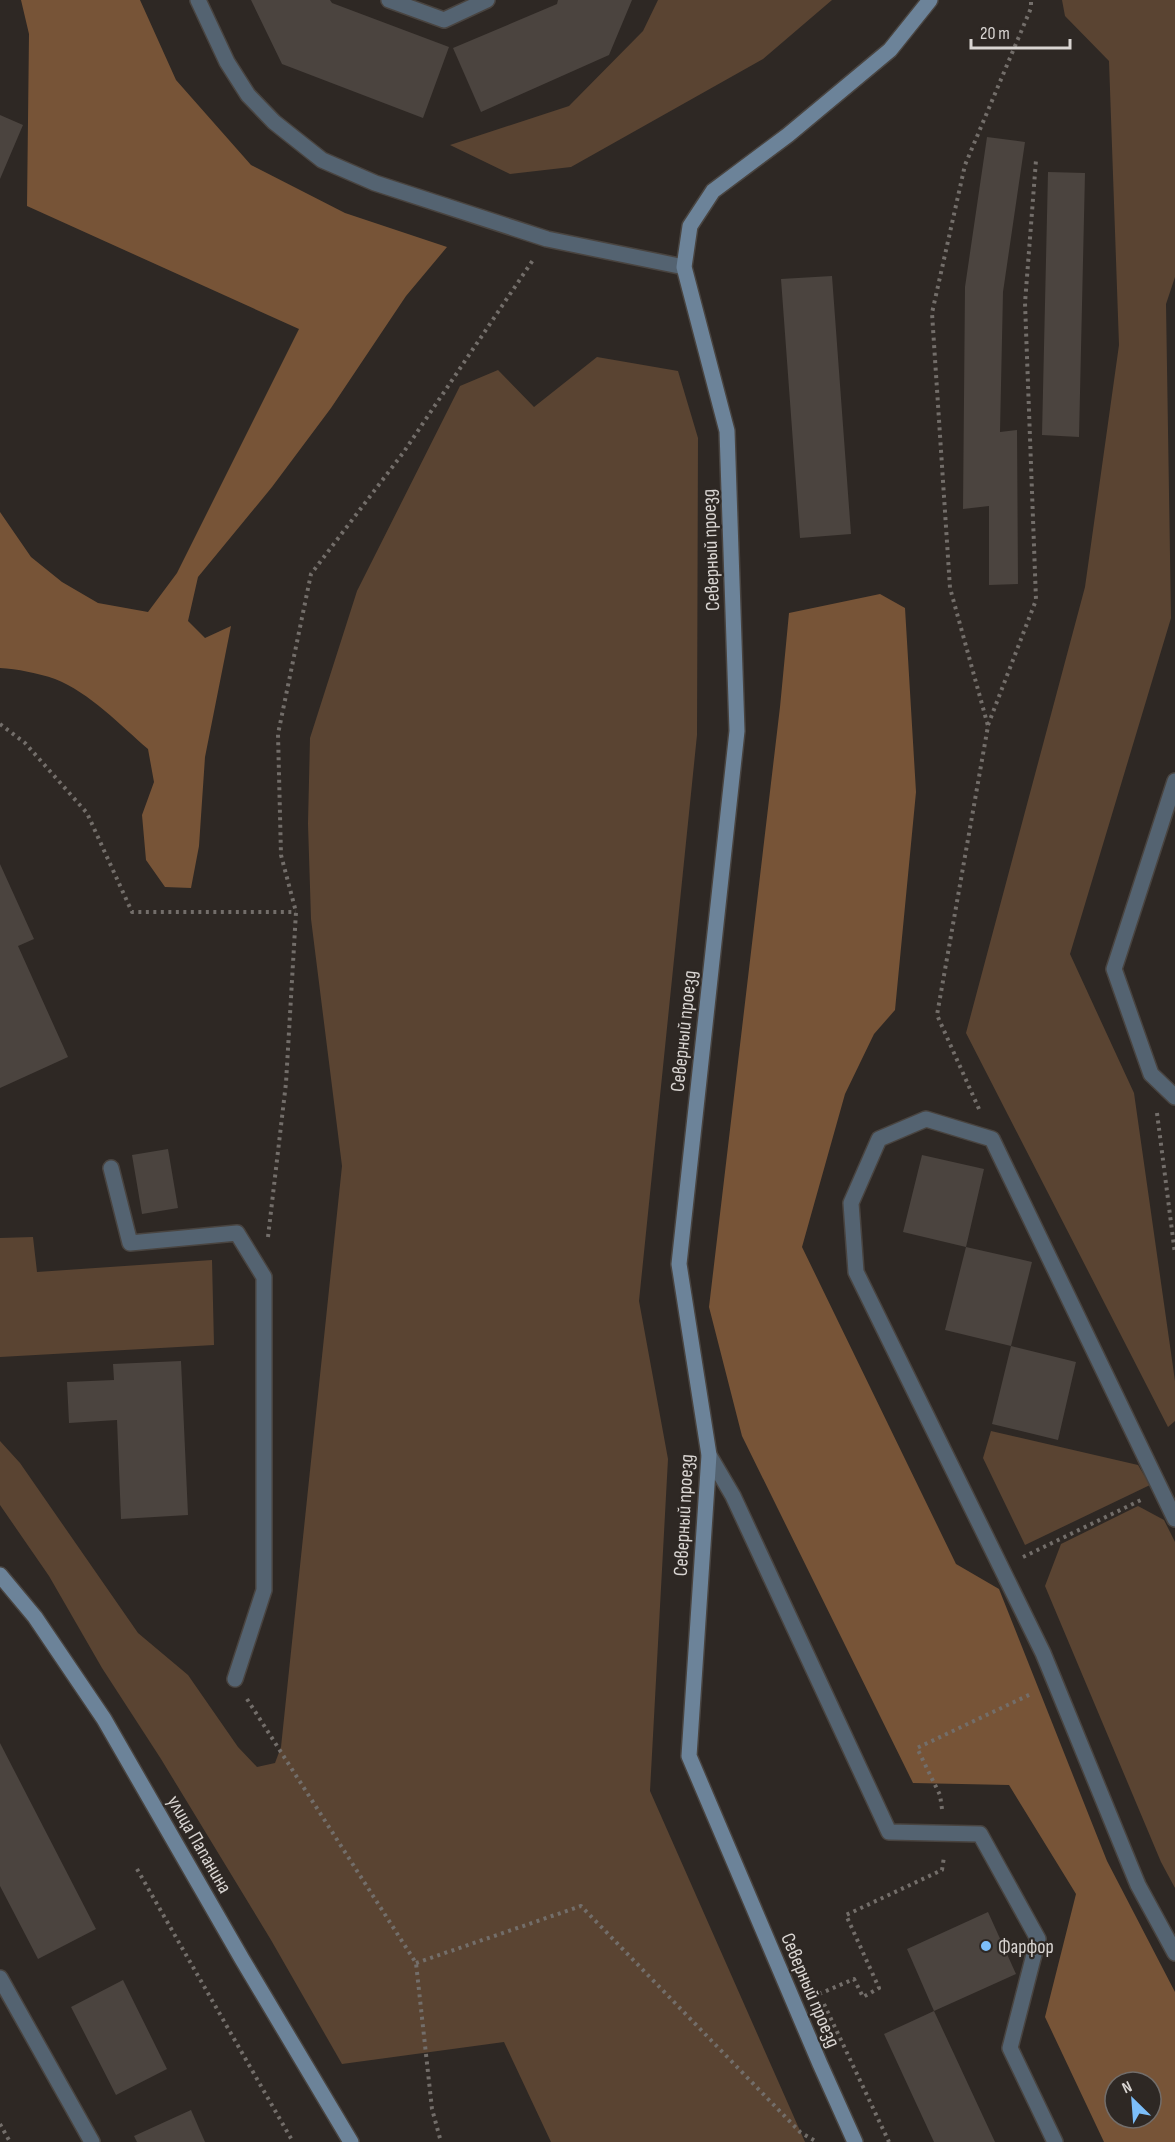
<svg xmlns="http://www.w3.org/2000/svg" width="1175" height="2142" font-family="'Sofia Sans Condensed',sans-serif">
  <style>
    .green { fill: #5a4432 }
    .forest { fill: #775437; fill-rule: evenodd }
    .building { fill: #4b443f }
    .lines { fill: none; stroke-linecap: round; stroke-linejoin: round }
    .lane-casing { stroke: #494440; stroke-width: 18 }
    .street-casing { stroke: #494440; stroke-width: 18 }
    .secondary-casing { stroke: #494440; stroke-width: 18 }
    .path { stroke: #736e6a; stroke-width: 4; stroke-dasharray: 3 4.5; stroke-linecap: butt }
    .lane { stroke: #546371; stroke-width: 15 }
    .street { stroke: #546371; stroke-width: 15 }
    .secondary { stroke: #6c8399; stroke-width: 15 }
    .poi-dot { fill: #7cbef9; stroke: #2e2824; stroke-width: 2 }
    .labels { text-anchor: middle; stroke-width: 4.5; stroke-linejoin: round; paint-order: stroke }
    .street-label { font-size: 20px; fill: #d9d5d2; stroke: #2e2824 }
    .poi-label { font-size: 20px; fill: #d9d5d2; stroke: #2e2824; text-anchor: start }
  </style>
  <rect width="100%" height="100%" fill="#2e2824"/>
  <path class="green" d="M658 0H832L763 59 571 167 510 174 450 145 569 106 643 31Z
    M1062 0H1175V277L1166 304 1171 618 1070 954 1134 1093 1175 1381V1421L1168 1427 966 1033 1085 587 1119 345 1109 61 1065 16Z
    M597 357 678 371 698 438 697 735 639 1301 668 1459 650 1791 805 2142H551L504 2042 342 2064 271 1940 161 1759 102 1668 49 1576 0 1505V1441L20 1463 138 1633 188 1675 238 1747 257 1767 275 1763 281 1747 342 1166 311 919 308 824 310 738 357 591 460 386 498 370 534 407Z
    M33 1237 37 1272 212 1260 214 1345 0 1357V1238Z
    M991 1431 1138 1465 1150 1485 1025 1545 983 1458Z
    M1138 1506 1164 1520 1175 1542V1888L1161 1862 1045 1586 1061 1544Z"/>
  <path class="forest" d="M21 0H140L176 80 251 165 345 213 447 247 406 296 331 408 272 487 198 577 188 621 205 638 231 626 205 757 199 846 191 888 165 887 146 860 142 815 154 782 148 749C120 725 90 693 55 679 38 673 17 669 0 668V512L31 557 62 582 98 603 148 612 177 573 299 329 27 206 29 34Z
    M880 594 905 608 916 792 895 1010 874 1034 845 1094 802 1247 956 1564 999 1589 1107 1861 1175 1992V2142H1104L1045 2017 1076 1894 1009 1785 913 1783 742 1436 709 1307 780 707 789 613ZM1115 2082H1151V2118H1115Z"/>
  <path class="building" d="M251 0H330L332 3 449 47 423 118 282 64Z
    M558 0H632L609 55 481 112 453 48 557 4Z
    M0 115 23 125 0 179Z
    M987 137 1025 142 1003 292 1000 432 1017 430 1018 584 989 585V506L963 509 965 287Z
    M1048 172 1085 173 1079 437 1042 435Z
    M832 276 851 534 800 538 781 279Z
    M0 864 34 939 18 946 68 1057 0 1088Z
    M168 1149 178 1208 142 1214 132 1155Z
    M922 1155 984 1169 966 1247 903 1232Z
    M966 1247 1032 1262 1011 1346 1076 1362 1058 1440 992 1424 1011 1346 945 1330Z
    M181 1361 188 1515 121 1519 117 1420 69 1423 67 1382 114 1380 113 1364Z
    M0 1743 96 1929 38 1959 0 1886Z
    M988 1912 1016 1974 934 2011 907 1949Z
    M123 1980 167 2069 116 2095 71 2007Z
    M934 2011 995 2142H934L884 2034Z
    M191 2110 205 2142H137L134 2136Z"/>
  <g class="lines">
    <g class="lane-casing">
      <path id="lane" d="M389 0 444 20 487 0
        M1175 781 1114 969 1151 1074 1175 1097
        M111 1168 130 1243 237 1233 264 1277V1590L235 1679
        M709 1455 733 1496 889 1832 980 1834 1038 1939 1010 2048 1055 2142
        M0 1978 92 2142"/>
    </g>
    <g class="street-casing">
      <path id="street" d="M198 0 227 62 248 95 274 122 322 160 375 183 547 239 684 267
        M1175 1519 992 1139 926 1119 879 1139 851 1203 856 1272 1043 1653 1138 1885 1175 1953"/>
    </g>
    <g class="secondary-casing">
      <path id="secondary" d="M0 1575 35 1617 104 1719 242 1959 351 2142
        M855 2142 820 2064 689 1756 709 1455 679 1264 737 731 727 431 684 267 690 226 713 191 788 135 890 50 930 0"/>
    </g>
    <path class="path" d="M0 724 25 743 87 813 132 912H296
      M988 725 1036 600 1025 303 1036 160
      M979 1109 937 1015 988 726 950 588 932 313 965 165 1031 8V0
      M1157 1113 1175 1254
      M268 1237 286 1083 296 912 281 855 278 734 311 574 403 453 533 260
      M1023 1557 1141 1500
      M247 1699 416 1963 432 2109 441 2142
      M942 1809 940 1795 917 1748 1033 1693
      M137 1869 293 2142
      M416 1963 581 1906 800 2132 817 2142
      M819 1994 854 1979 863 1997 879 1988 846 1915 942 1870 944 1857
      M824 2004 889 2142
      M0 2124 10 2142"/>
    <use href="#lane" class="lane"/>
    <use href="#street" class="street"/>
    <use href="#secondary" class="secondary"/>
  </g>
  <circle class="poi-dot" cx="986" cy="1946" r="6"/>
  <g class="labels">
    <g class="street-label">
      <text transform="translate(710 550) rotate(-92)" y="7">Северный проезд</text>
      <text transform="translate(683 1031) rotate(-84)" y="7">Северный проезд</text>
      <text transform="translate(683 1515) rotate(-87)" y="7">Северный проезд</text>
      <text transform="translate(200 1844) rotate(60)" y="7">улица Папанина</text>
      <text transform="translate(811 1990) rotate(67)" y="7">Северный проезд</text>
    </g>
    <g class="poi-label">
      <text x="998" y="1953">Фарфор</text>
    </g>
  </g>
  <g transform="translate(1133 2100) rotate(335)"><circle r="28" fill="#2e2824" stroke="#726d6a" stroke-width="1.5"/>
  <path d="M0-4.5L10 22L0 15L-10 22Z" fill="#7cbef9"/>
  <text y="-9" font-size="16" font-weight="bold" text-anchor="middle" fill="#d9d5d2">N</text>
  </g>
  <path d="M971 39v9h99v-9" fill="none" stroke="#d9d5d2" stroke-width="3"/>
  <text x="980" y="39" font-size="18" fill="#d9d5d2" stroke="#2e2824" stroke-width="4.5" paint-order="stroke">20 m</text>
</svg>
